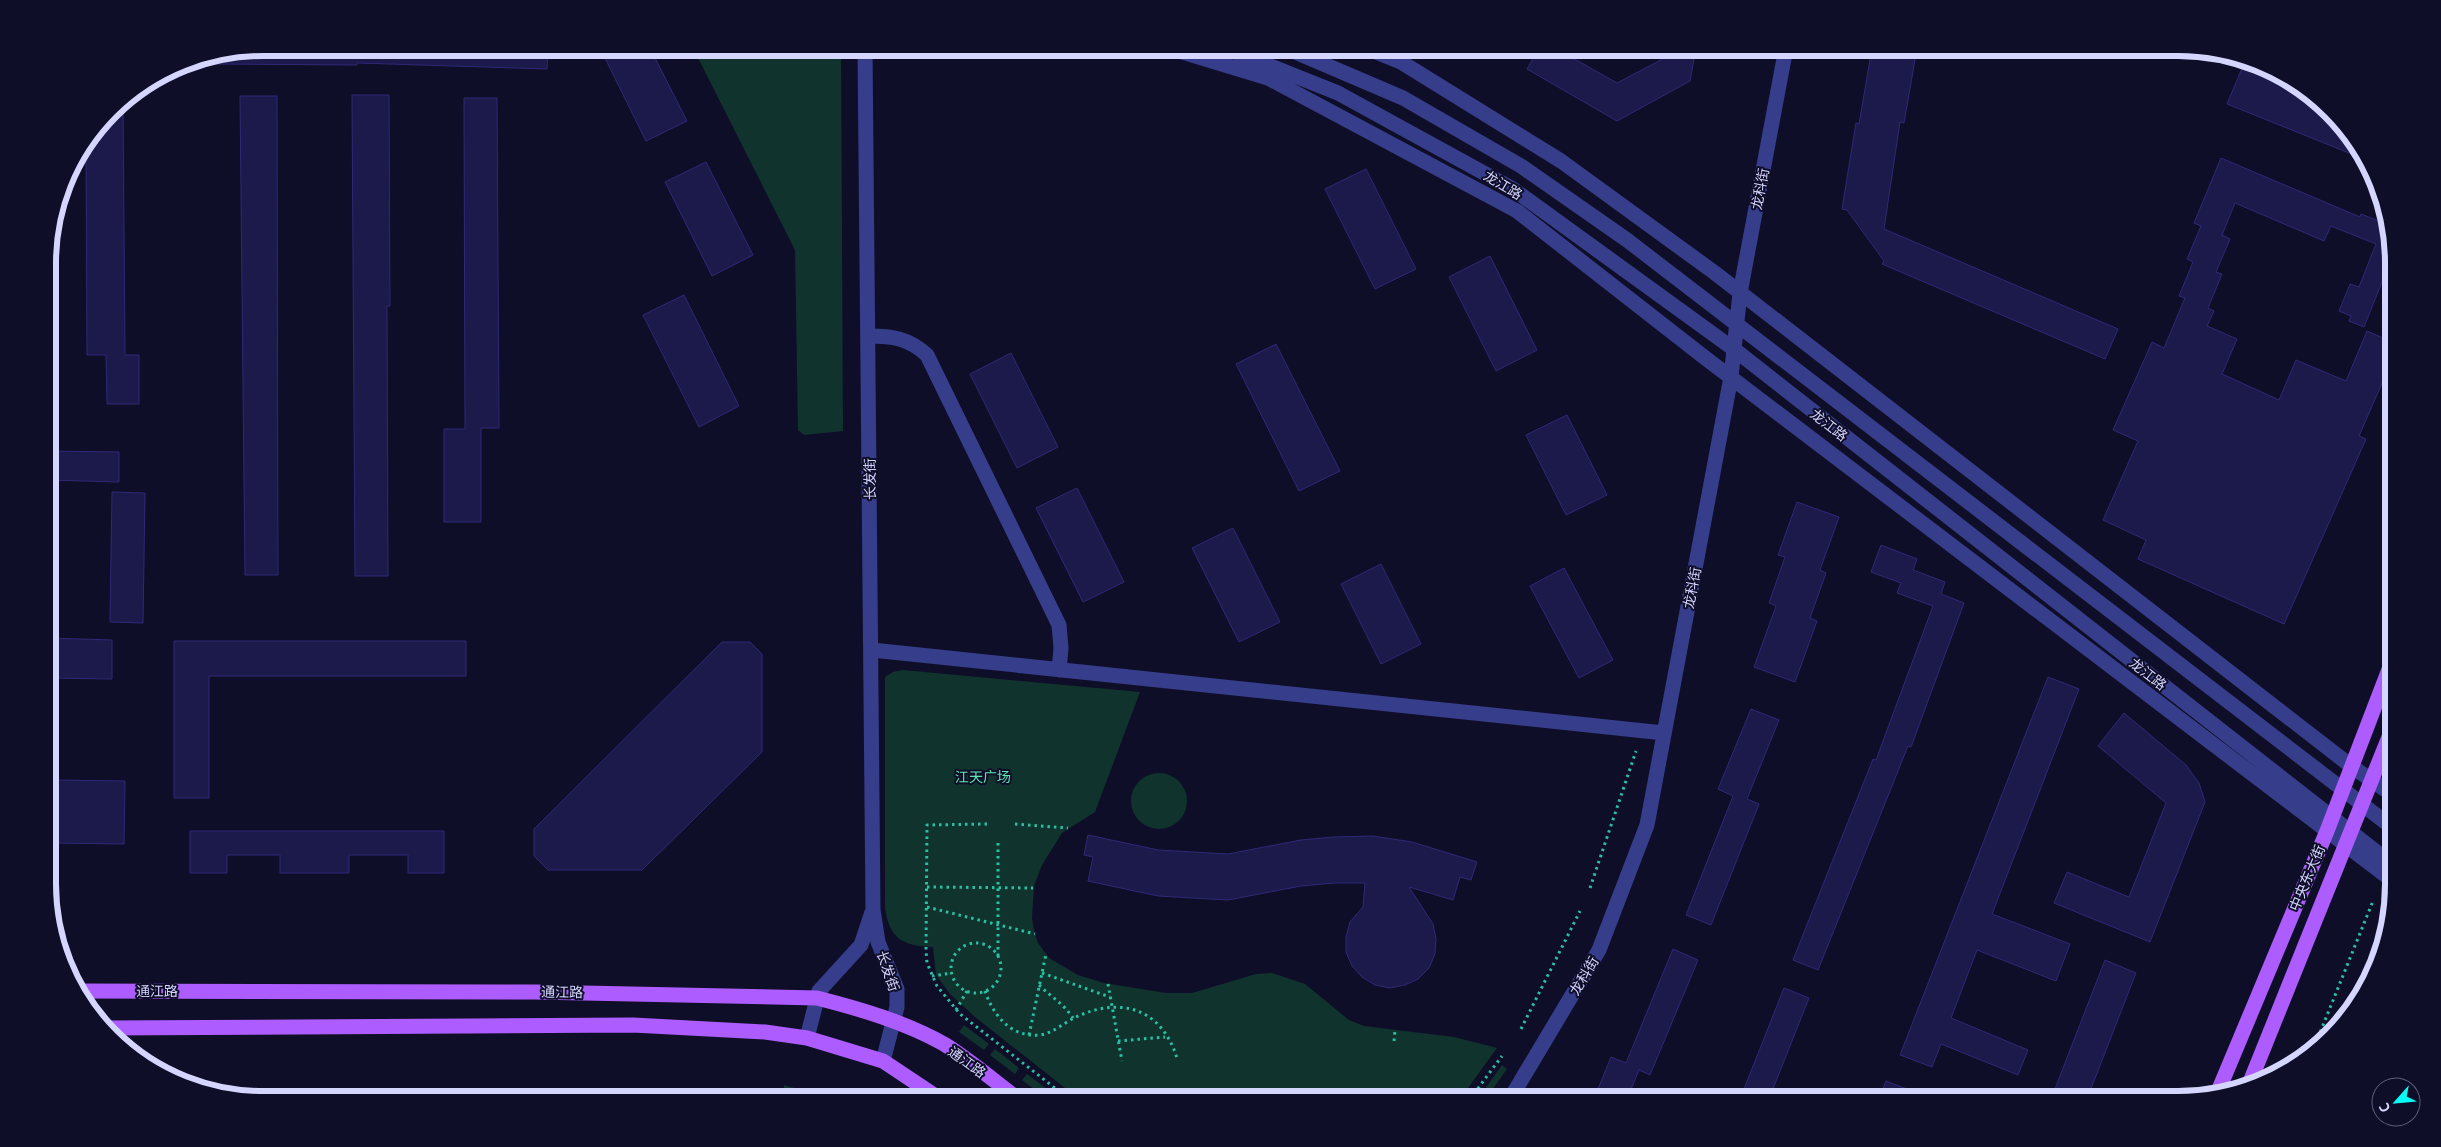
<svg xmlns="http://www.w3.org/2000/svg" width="2441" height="1147" font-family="'PT Sans','Noto Sans SC',sans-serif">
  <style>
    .green { fill: #10332d }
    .building { fill: #1c194b; stroke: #2f2978 }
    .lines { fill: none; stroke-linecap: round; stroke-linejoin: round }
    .path { stroke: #27c1a4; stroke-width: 3; stroke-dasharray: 2.5 4; stroke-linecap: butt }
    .minor { stroke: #363d8a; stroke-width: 15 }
    .major { stroke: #ad5cff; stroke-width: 15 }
    .labels { text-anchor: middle; stroke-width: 4; stroke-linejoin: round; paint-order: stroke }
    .street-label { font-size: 14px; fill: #d5d6ff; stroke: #0f0e28 }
    .park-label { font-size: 14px; fill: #58e8b2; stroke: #0f0e28 }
    .rim { fill: none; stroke: #d5d6ff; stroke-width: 6 }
  </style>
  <rect width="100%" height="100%" fill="#0f0e28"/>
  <path class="green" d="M693 48H841L843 431 804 435 798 430 795 250Z
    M903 670 1140 692 1095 812 1062 833 1042 865 1034 886 1032 918 1034 931 1038 943 1049 958 1078 975 1104 983 1166 993H1192L1256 974 1272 973 1305 984 1349 1020 1364 1026 1454 1037 1497 1048 1460 1099H1079L975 1017 950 994 936 975 933 947C903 946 889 939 885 907V677L893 672Z
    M1131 801a28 28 0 1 1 56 0a28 28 0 1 1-56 0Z
    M964 1025 989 1044 984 1050 959 1032Z
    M995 1049 1019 1068 1015 1074 990 1055Z
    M1502 1065 1507 1069 1487 1097 1482 1093Z
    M1027 1074 1051 1092 1047 1099 1022 1080Z
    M784 1085 832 1099H784Z"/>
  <path class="building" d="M263 48H548L547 69 357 63V65L216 64V57Z
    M600 48H650L687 121 646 141Z
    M1539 48H1555L1617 83 1661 60 1663 48H1696L1690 81 1617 121 1527 69Z
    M1872 48H1917L1904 123 1900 122 1884 229 2118 329 2105 359 1882 264 1884 261 1847 210 1842 209 1856 123 1859 124Z
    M2245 61 2261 64 2309 92 2349 132 2364 159 2227 104Z
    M352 95H389L390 306H387L388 576H355Z
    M240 96H277L278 575H245Z
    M464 98H497L499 428H481V522H444V429H465Z
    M123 100 125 355H139V404H107L106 355H87L86 146Z
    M2221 158 2360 217 2361 214 2384 223 2387 217 2392 235V269L2388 267 2364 327 2349 321 2351 316 2339 311 2350 284 2359 287 2376 244 2331 226 2324 241 2235 203 2222 235 2230 239 2216 272 2222 274 2208 308 2214 311 2207 326 2237 339 2222 374 2279 400 2296 360 2346 381 2367 331 2392 342V360L2359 436 2366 439 2284 624 2138 559 2146 540 2103 520 2138 441 2113 430 2152 342 2164 348 2185 298 2179 296 2193 262 2187 259 2201 226 2194 223Z
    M706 162 753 255 712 276 665 182Z
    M1366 169 1416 269 1375 289 1325 189Z
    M1490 256 1537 350 1496 371 1449 277Z
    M684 295 739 406 699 427 643 315Z
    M1276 344 1340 471 1299 491 1236 364Z
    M1011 353 1058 447 1017 468 970 374Z
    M1567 415 1607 495 1566 515 1526 435Z
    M48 451 119 452V482L48 480Z
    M1077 488 1124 582 1083 602 1036 508Z
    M112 492 145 493 143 623 110 622Z
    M1797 502 1839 517 1820 570 1826 573 1810 618 1817 621 1795 682 1754 667 1776 606 1769 603 1785 557 1778 555Z
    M1233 528 1280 622 1239 642 1192 548Z
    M1881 545 1917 559 1913 570 1945 582 1941 594 1964 603 1911 747 1908 746 1818 970 1793 960 1873 759 1876 760 1933 606 1897 593 1901 583 1871 572Z
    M1381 564 1421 644 1381 664 1341 584Z
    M1564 568 1613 660 1579 678 1530 586Z
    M49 638 112 640V679L49 678Z
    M174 641H466V676H209V798H174Z
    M722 642H750L762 654V752L642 870H548L534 856V829Z
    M2048 677 2079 689 1992 914 2070 944 2056 981 1977 950 1951 1018 2028 1050 2018 1075 1941 1044 1932 1067 1900 1055Z
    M1751 709 1779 720 1747 799 1759 804 1711 925 1686 915 1733 796 1718 789Z
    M2124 713 2186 765 2199 783 2205 802 2150 942 2054 903 2067 872 2129 897 2166 803 2098 746Z
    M55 780 125 781 124 844 54 843Z
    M190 831H444V873H408V855H349V873H280V855H227V873H190Z
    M1088 835 1158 850 1228 854 1301 840 1334 837 1373 836 1412 842 1477 862 1471 880 1460 877 1453 900 1409 887 1433 924 1436 939 1435 954 1429 968 1418 979 1405 985 1390 988 1375 985 1362 977 1352 966 1346 952V937L1350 922 1363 907 1365 883H1334L1301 886 1228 900 1158 896 1088 881 1093 857 1084 855Z
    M1673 949 1698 960 1650 1075 1639 1070 1627 1099H1594L1611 1057 1626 1063Z
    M2105 960 2136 973 2087 1099H2051Z
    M1784 988 1809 998 1769 1099H1740Z
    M1886 1081 1930 1098V1099H1879Z"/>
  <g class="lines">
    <path class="path" d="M987 824 927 825 926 951 927 963 937 986 960 1014 1069 1099
      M1015 824 1068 828
      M927 887 1033 888
      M1590 888 1636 751
      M927 907 1035 934
      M951 968a25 25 0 1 1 50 0a25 25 0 1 1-50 0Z
      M998 956V840
      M1042 973 1110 997
      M932 976 952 973
      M1108 984 1122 1061
      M1039 985C1051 997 1064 1004 1073 1018
      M985 991C993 1015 1011 1038 1040 1035 1051 1034 1064 1023 1074 1018 1119 996 1161 1007 1177 1058
      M956 1010 967 991
      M1521 1029 1580 911
      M1029 1035 1046 954
      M1118 1041 1165 1037
      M1394 1041 1395 1030
      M2313 1050 2373 901
      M1470 1099 1502 1056"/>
    <path class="minor" d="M865 48 873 910 878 942 897 989V1007L883 1061
      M1169 48 1268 78 1517 211 1704 357 2393 881
      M1225 48 1338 93 1513 189 1735 350 2393 865
      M1286 48 1403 98 1521 166 1627 240 2393 828
      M1366 48 1401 62 1561 161 1715 273 2351 766 2393 795
      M868 336C893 336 908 338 927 355L1059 625 1061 648 1059 670
      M872 650 1664 733
      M807 1038 819 991 861 945 872 912
      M1510 1099 1599 950 1647 825 1731 377 1740 293 1786 48"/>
    <path class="major" d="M78 991 535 992 817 998C860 1009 905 1022 944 1044 970 1060 994 1081 1018 1099
      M105 1028 633 1025 765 1032 807 1038 883 1061 940 1099
      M2248 1087 2393 727
      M2217 1094 2327 831 2393 659"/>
  </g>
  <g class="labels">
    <g class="street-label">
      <text transform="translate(1503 185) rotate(31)" y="5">龙江路</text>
      <text transform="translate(1760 189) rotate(-79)" y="5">龙科街</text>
      <text transform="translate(1829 425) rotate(38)" y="5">龙江路</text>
      <text transform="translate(870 479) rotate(-91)" y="5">长发街</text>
      <text transform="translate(1692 588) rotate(-79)" y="5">龙科街</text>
      <text transform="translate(2148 674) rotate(38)" y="5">龙江路</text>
      <text transform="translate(2307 878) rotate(-67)" y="5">中央东大街</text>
      <text transform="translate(888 971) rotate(71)" y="5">长发街</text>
      <text transform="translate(1584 976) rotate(-59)" y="5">龙科街</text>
      <text x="157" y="996">通江路</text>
      <text transform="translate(562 992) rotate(1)" y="5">通江路</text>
      <text transform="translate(967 1062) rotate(36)" y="5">通江路</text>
    </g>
    <g class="park-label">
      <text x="983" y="782">江天广场</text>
    </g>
  </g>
  <path d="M0 0H2441V1147H0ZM263 56H2178A207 207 0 0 1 2385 263V884A207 207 0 0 1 2178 1091H263A207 207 0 0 1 56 884V263A207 207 0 0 1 263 56Z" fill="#0f0e28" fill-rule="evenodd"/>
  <path class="rim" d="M263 56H2178A207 207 0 0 1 2385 263V884A207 207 0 0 1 2178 1091H263A207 207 0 0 1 56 884V263A207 207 0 0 1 263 56Z"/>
  <g transform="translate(2396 1102) rotate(243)"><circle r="24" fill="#0f0e28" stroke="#5e5e7e"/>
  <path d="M0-4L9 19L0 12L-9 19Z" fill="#01fff8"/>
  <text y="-8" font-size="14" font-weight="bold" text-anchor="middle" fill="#d5d6ff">С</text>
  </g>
</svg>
